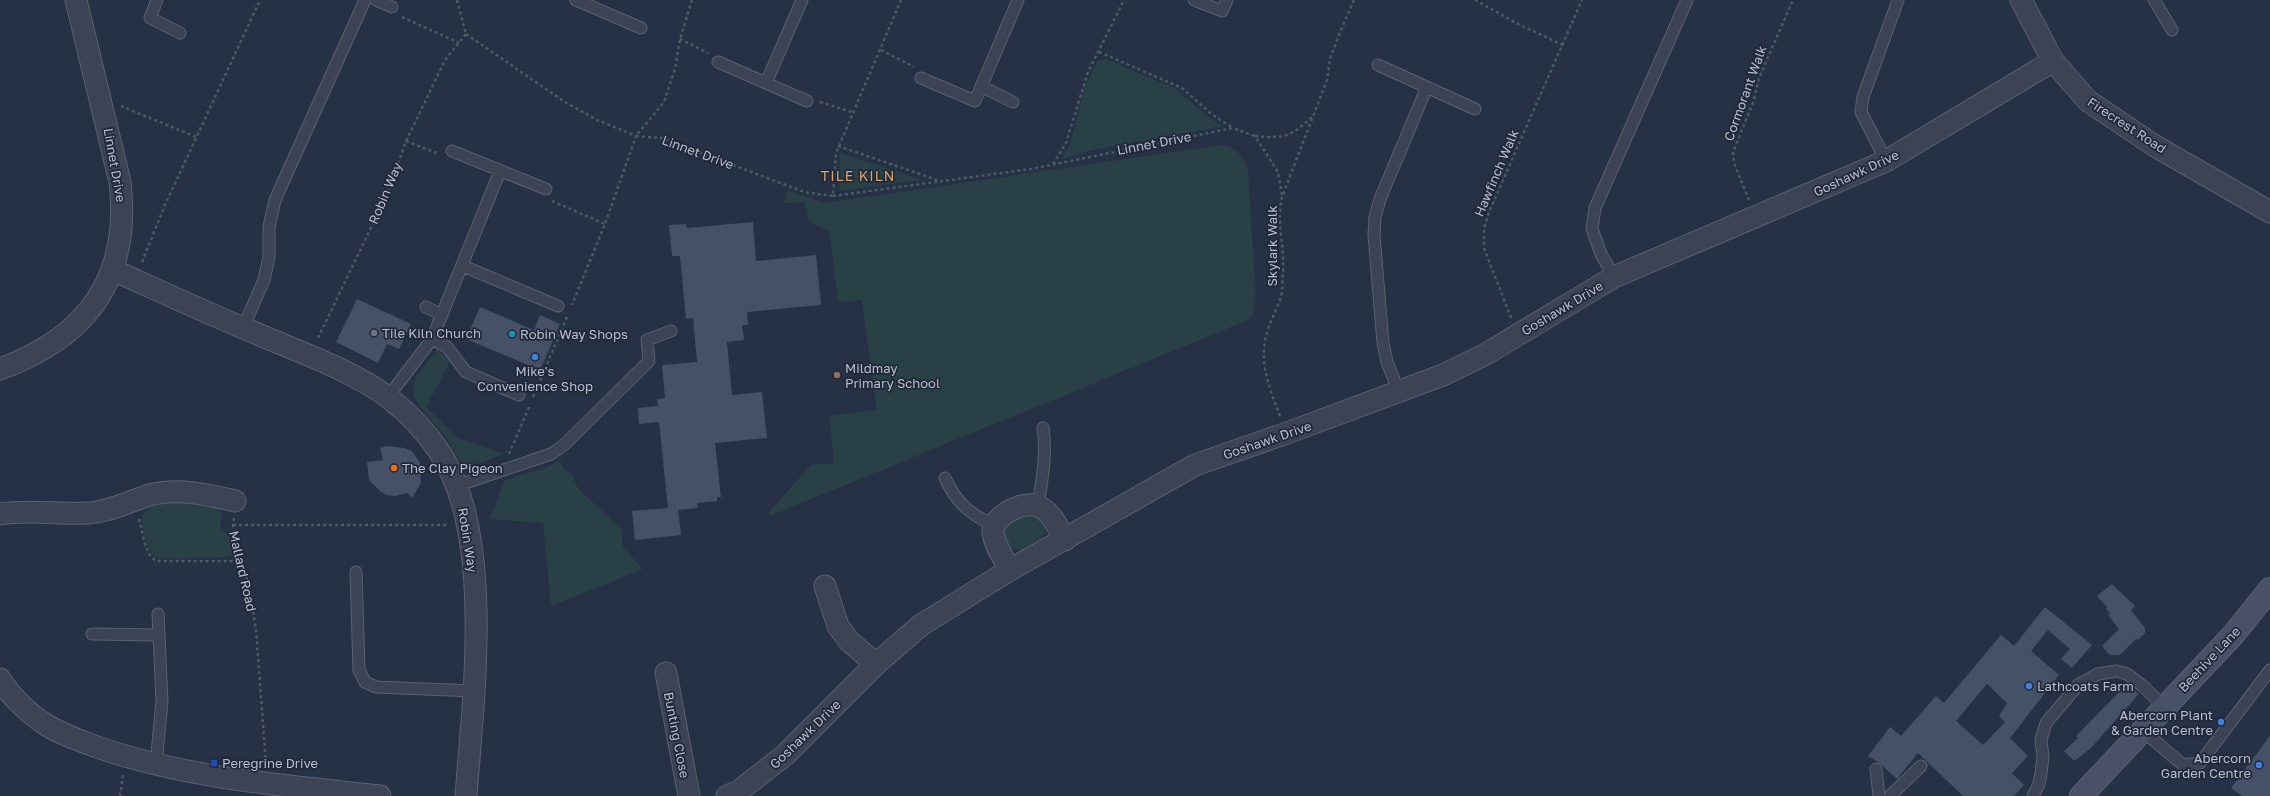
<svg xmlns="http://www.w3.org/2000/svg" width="2270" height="796" font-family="'Golos Text',sans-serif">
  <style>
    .green { fill: #294046 }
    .building { fill: #465067; fill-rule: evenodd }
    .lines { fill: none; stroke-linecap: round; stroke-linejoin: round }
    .service-casing { stroke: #5a6172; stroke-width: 13 }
    .minor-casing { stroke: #5a6172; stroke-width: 23 }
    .secondary-casing { stroke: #5a6172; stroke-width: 24 }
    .path { stroke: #475d62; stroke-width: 2.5; stroke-dasharray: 3 3; stroke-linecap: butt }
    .service { stroke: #3b4354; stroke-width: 11 }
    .minor { stroke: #3b4354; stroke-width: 21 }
    .secondary { stroke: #495168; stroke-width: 22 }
    .worship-dot { fill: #6b7280; stroke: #20283a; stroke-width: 1.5 }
    .culture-dot { fill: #0f9aa8; stroke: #20283a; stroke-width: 1.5 }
    .shop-dot { fill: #3f7fe0; stroke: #20283a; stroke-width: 1.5 }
    .education-dot { fill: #8d6e63; stroke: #20283a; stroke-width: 1.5 }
    .food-dot { fill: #e8710a; stroke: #20283a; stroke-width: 1.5 }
    .transit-dot { fill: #1a4fb4; stroke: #20283a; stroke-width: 1.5 }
    .labels { text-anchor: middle; stroke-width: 3.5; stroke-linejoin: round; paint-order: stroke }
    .street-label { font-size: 13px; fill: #b9bfce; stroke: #20283a }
    .poi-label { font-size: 13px; fill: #b9bfce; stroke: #20283a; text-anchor: start }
    .neighbourhood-label { font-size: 14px; letter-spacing: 1px; fill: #dba567; stroke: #20283a }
  </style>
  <rect width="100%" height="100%" fill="#273145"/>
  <path class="green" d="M1106 59 1174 88 1210 118 1223 126 1093 150 1062 159 1070 144 1085 87 1097 61Z
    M1221 145C1237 147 1244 156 1248 171L1256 297 1253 315 1248 320 770 516 769 512 811 465 834 463 829 416 877 410 862 300 838 302 829 231 808 222 805 202 784 203 788 190 824 203Z
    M840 153 923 180 839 191Z
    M437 349 450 362 426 407 458 438 503 453 502 455 476 464 461 462 446 437 420 407 414 396 413 386 416 378Z
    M560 460 564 470 571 472 578 489 621 528 623 547 643 569 551 606 543 523 490 519 505 480 546 468Z
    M173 502H194L218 508 222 513 220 528 233 541 236 547 234 553 229 557 159 559C146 553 140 525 143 513L157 503Z
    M1034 513 1045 524V532L1038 545C1024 552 1013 552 1002 540V527L1007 520Z"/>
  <path class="building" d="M753 222 756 261 816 255 821 305 747 312 748 325H742L744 340 727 342 732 395 762 392 767 438 715 443 721 497H717V501L697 503 698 508 678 510 681 535 635 540 632 511 668 508 659 422 639 424 638 408 658 406 657 399 665 398 662 365 697 362 693 318 686 319 680 256H672L669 225 686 224 687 228Z
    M357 299 411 324 399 349 387 344 378 363 336 342Z
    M480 307 534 330 540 315 560 324 540 370 466 339Z
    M387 446 404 448 412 451 420 463 421 483 412 498 408 493 395 496 387 495 381 492 369 480 367 462 383 460 380 448Z
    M2112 584 2135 606 2131 610 2145 628V633L2138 640 2136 639 2120 655H2110L2102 646 2119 629 2108 615 2110 613 2106 609 2107 607 2097 596Z
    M2045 607 2092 645 2072 668 2061 659 2070 649 2048 630 2031 651 2059 675 2010 738 2028 756 2012 773 2024 785 2014 796H1963L1918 753 1897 779 1879 763 1868 756 1890 727 1901 736 1936 696 1944 703 2001 635 2014 646ZM1987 684 2007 703 1999 716 2005 722 1983 745 1956 721Z
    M2127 684 2139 694 2090 749 2074 761 2064 751 2078 738 2076 736Z
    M2270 736V796H2242L2231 788Z"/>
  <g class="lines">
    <g class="service-casing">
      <path id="service" d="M157 0 150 18 180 33
        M376 0 392 7
        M576 0 641 28
        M1194 0 1222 11 1227 0
        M2154 0 2172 30
        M718 62 807 101
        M1378 65 1475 109
        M921 78 975 101 1018 0
        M766 83 802 0
        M981 86 1013 102
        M452 151 546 189
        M1886 161 1861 112 1863 97 1898 0
        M463 266 558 306
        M1614 277 1601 254 1592 229 1595 208 1687 0
        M426 307 442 315
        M243 328 264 280 269 257V227L275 200 365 0
        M432 339 447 347 466 372 519 395
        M1399 392 1387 362 1383 343 1374 235 1375 217 1380 199 1427 87
        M388 397 432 339 500 171
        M945 478C957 504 970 514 995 526
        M456 486 551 454 564 445 649 361 647 340 671 331
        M1038 506C1042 480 1047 454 1043 428
        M356 572 359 670 365 682 376 687 474 691
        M92 634 158 635
        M2142 730 2183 765 2200 763 2270 670
        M156 764 162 701 158 614
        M1876 769 1879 796
        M1890 796 1921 766
        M2033 796 2039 784 2041 774 2043 757 2041 740 2046 723 2078 685 2098 674 2116 671 2127 674 2144 687 2164 707"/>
    </g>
    <g class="minor-casing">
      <path id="minor" d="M2021 0 2053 61 2088 101 2155 146 2270 212
        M113 270C162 292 211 315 260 335 302 353 353 371 389 398 408 413 425 430 439 451 495 534 473 700 466 796
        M0 369C88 337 131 277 120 182L76 0
        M0 514C29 509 60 515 89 513 112 511 132 500 153 494 180 488 209 495 235 501
        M1010 570C1004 559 995 546 993 533 991 516 1024 500 1038 506 1052 512 1058 528 1065 540
        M825 586 838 626 849 641 876 664
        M666 673 689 796
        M0 679C10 695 27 712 42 722 59 734 79 740 97 747 186 778 287 786 380 796
        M727 796 739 791 785 755 876 664 921 625 1010 570 1195 465 1287 433 1443 375 1486 354 1614 277 1886 161 2053 61"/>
    </g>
    <g class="secondary-casing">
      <path id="secondary" d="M2081 796 2233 635 2270 589"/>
    </g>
    <path class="path" d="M457 0 466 34
      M692 0 680 39 675 69 664 102 636 136 662 138 804 192 833 196 836 153 901 0
      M1475 0 1520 25 1563 45
      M402 17 459 43
      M466 34 565 102 597 120 636 136 605 224 572 305
      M680 39 708 53
      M881 50 914 67
      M1099 52 1182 88 1210 113 1233 128
      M820 102 852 112
      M121 106 196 137
      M406 141 439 154
      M838 146 940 181
      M1053 164 1066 143 1088 72 1124 0
      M1282 195 1278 172 1255 136C1287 139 1291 136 1314 115
      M833 196 1031 169 1233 128 1255 136
      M1749 200 1734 163 1733 152 1754 100 1759 78 1793 0
      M552 201 605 224
      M142 262 165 205 260 0
      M1511 318 1484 248V229L1489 212 1582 0
      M318 338 388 192 406 141 445 60 466 34
      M533 397 567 317
      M1280 416C1270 389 1258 362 1267 333 1270 321 1277 309 1281 297 1283 289 1282 280 1283 272 1285 246 1276 225 1282 197L1327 80 1330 59 1338 37 1354 0
      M509 454 530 405
      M234 518 233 525 249 587 256 630 266 764
      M139 519C144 534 143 552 156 561H243
      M233 525H449
      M120 796 123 775"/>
    <use href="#service" class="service"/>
    <use href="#minor" class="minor"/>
    <use href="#secondary" class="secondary"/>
  </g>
  <circle class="worship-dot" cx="374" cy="333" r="4"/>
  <circle class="culture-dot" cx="512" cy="334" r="4"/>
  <g class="shop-dot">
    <circle cx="535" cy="357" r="4"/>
    <circle cx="2029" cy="686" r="4"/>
    <circle cx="2221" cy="722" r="4"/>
    <circle cx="2259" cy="765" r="4"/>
  </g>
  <circle class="education-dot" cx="837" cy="375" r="4"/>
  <circle class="food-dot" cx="394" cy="468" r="4"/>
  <rect class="transit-dot" x="210" y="759" width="8" height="8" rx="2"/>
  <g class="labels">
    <g class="street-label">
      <text transform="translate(1745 93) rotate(-70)" y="5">Cormorant Walk</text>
      <text transform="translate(2127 125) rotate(33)" y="5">Firecrest Road</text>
      <text transform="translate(1154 143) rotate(-11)" y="5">Linnet Drive</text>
      <text transform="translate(698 152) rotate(20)" y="5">Linnet Drive</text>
      <text transform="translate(115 165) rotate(80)" y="5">Linnet Drive</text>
      <text transform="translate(1496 173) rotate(-67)" y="5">Hawfinch Walk</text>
      <text transform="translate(1856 173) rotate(-25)" y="5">Goshawk Drive</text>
      <text transform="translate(385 193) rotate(-67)" y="5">Robin Way</text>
      <text transform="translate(1272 246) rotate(-90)" y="5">Skylark Walk</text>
      <text transform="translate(1562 308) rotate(-31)" y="5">Goshawk Drive</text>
      <text transform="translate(1267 440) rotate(-19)" y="5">Goshawk Drive</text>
      <text transform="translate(468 540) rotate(81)" y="5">Robin Way</text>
      <text transform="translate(243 571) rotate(77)" y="5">Mallard Road</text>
      <text transform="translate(2209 659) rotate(-47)" y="5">Beehive Lane</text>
      <text transform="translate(805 734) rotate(-44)" y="5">Goshawk Drive</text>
      <text transform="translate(677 735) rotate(79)" y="5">Bunting Close</text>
    </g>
    <g class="poi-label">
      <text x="382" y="338">Tile Kiln Church</text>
      <text x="520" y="339">Robin Way Shops</text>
      <text x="845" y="373">Mildmay<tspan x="845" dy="15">Primary School</tspan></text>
      <text x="535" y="376" text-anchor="middle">Mike's<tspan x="535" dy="15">Convenience Shop</tspan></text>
      <text x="402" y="473">The Clay Pigeon</text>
      <text x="2037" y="691">Lathcoats Farm</text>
      <text x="2213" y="720" text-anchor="end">Abercorn Plant<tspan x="2213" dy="15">&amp; Garden Centre</tspan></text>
      <text x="2251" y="763" text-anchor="end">Abercorn<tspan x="2251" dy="15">Garden Centre</tspan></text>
      <text x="222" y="768">Peregrine Drive</text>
    </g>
    <g class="neighbourhood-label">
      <text x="858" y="181">TILE KILN</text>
    </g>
  </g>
</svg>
